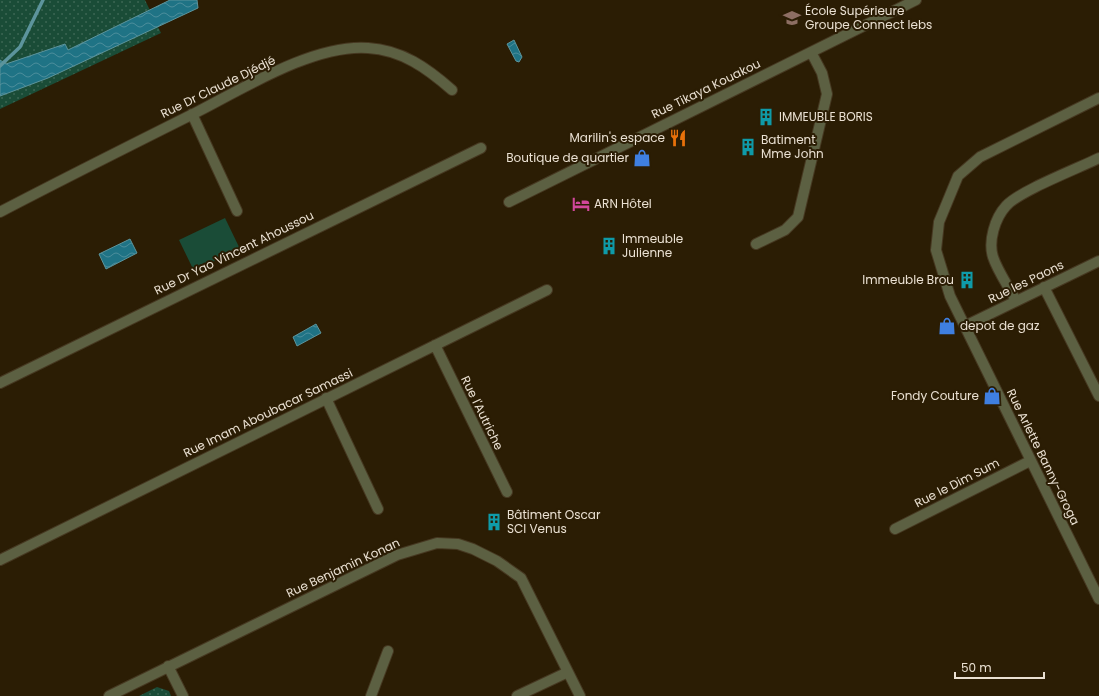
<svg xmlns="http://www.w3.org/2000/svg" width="1099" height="696" font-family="Poppins,sans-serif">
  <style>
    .grass { fill: url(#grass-dots) }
    .park { fill: #1a4c37 }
    .water { fill: url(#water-waves); stroke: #5c949c }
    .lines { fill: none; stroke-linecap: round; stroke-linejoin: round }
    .stream { stroke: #5c949c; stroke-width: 3.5 }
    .minor-casing { stroke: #463821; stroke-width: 12 }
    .minor { stroke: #5c6042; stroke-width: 10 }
    .labels { text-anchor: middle; stroke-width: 4; stroke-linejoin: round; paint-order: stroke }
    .poi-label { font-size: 12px; fill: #eae0d2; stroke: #2b1d04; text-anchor: start }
    .street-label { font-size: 12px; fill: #eae0d2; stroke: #2b1d04 }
  </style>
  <defs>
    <pattern id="grass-dots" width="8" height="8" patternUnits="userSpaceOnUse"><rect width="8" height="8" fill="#1a4c37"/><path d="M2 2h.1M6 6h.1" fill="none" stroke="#3b6653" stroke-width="1.8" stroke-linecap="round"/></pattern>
    <pattern id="water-waves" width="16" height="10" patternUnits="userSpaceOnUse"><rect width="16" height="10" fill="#1f7385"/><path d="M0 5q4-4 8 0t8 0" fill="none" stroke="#4b8d9b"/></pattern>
  </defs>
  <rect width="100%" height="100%" fill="#2b1d04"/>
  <path class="grass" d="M0 0H145L161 33 0 109Z
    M157 687 169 691 171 696H139Z"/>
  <path class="park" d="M225 218 240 249 194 271 179 240Z"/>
  <path class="water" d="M170 0H197L198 8 48 78 0 96V60L6 64 65 44 68 50Z
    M514 40 522 57 519 62 516 61 507 44Z
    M130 239 137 253 106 269 99 254Z
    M316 324 321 333 297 346 293 337Z"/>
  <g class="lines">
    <path class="stream" d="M0 66 20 47 43 0"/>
    <g class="minor-casing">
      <path id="minor" d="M1099 98 980 157 958 176 939 222 936 250 950 296 1099 599
        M192 114 237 211
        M509 202 916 0
        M0 212C65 178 131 145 197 112 244 88 314 44 368 48 402 50 427 68 452 90
        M756 244 785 230 798 217 827 94 822 73 811 52
        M1044 287 1099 396
        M1016 301C1009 287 998 272 993 257 988 241 995 218 1006 206 1019 191 1079 168 1099 158
        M965 326 1099 261
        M435 345 507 492
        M0 383 481 148
        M326 398 378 509
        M895 529 1030 461
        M0 560 547 290
        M168 666 183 696
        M109 696 397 555 437 543 458 544 473 549 497 561 521 578 580 696
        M371 696 388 651
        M517 696 568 672"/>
    </g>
    <use href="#minor" class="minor"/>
  </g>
  <defs>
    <g id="university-bare" transform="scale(1.38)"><path d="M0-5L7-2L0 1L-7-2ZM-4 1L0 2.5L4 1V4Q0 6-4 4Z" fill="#8d6e63" stroke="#2b1d04" stroke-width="2.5" paint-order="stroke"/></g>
    <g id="building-bare" transform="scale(1.38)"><path d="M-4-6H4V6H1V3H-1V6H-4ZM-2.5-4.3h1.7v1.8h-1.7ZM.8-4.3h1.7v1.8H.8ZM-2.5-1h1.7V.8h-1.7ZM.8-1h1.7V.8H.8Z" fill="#0f9aa8" stroke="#2b1d04" stroke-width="2.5" paint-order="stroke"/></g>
    <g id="restaurant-bare" transform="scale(1.38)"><path d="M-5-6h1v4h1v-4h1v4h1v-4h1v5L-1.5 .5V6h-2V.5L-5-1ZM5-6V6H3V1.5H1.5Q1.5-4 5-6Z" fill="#e8710a" stroke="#2b1d04" stroke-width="2.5" paint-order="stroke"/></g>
    <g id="shop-bare" transform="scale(1.38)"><path d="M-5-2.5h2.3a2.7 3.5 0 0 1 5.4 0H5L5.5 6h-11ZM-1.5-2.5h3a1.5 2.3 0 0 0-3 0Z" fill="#3f7fe0" stroke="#2b1d04" stroke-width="2.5" paint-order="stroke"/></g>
    <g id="hotel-bare" transform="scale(1.38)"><path d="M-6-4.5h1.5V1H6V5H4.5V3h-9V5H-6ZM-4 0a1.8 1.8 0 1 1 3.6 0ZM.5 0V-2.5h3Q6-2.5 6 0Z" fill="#d1479c" stroke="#2b1d04" stroke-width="2.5" paint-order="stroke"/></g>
  </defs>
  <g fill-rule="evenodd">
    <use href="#university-bare" x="792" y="18"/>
    <use href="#building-bare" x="766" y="117"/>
    <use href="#restaurant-bare" x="678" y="138"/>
    <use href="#building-bare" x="748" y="147"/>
    <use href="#shop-bare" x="642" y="158"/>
    <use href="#hotel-bare" x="581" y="204"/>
    <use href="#building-bare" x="609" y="246"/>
    <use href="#building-bare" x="967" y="280"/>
    <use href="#shop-bare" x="947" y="326"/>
    <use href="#shop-bare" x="992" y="396"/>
    <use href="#building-bare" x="494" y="522"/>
  </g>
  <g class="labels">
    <g class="poi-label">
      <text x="805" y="15">École Supérieure<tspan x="805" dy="14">Groupe Connect Iebs</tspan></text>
      <text x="779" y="121">IMMEUBLE BORIS</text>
      <text x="665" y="142" text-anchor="end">Marilin's espace</text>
      <text x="761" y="144">Batiment<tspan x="761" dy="14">Mme John</tspan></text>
      <text x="629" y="162" text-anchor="end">Boutique de quartier</text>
      <text x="594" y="208">ARN Hôtel</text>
      <text x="622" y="243">Immeuble<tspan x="622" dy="14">Julienne</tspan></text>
      <text x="954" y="284" text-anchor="end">Immeuble Brou</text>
      <text x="960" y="330">depot de gaz</text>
      <text x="979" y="400" text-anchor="end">Fondy Couture</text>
      <text x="507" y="519">Bâtiment Oscar<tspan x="507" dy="14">SCI Venus</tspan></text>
    </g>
    <g class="street-label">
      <text transform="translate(218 87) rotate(-26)" y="4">Rue Dr Claude Djédjé</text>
      <text transform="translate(706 89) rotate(-26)" y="4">Rue Tikaya Kouakou</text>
      <text transform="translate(234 253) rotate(-26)" y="4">Rue Dr Yao Vincent Ahoussou</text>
      <text transform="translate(1026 282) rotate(-26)" y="4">Rue les Paons</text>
      <text transform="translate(268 413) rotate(-26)" y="4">Rue Imam Aboubacar Samassi</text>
      <text transform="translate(482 413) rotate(64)" y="4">Rue l'Autriche</text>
      <text transform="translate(1043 457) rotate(64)" y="4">Rue Arlette Banny-Groga</text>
      <text transform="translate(957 483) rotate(-27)" y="4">Rue le Dim Sum</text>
      <text transform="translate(343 568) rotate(-25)" y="4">Rue Benjamin Konan</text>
    </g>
  </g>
  <path d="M955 672v6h89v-6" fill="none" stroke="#eae0d2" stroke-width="2"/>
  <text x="961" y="672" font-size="12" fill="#eae0d2" stroke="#2b1d04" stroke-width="3" paint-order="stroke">50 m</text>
</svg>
